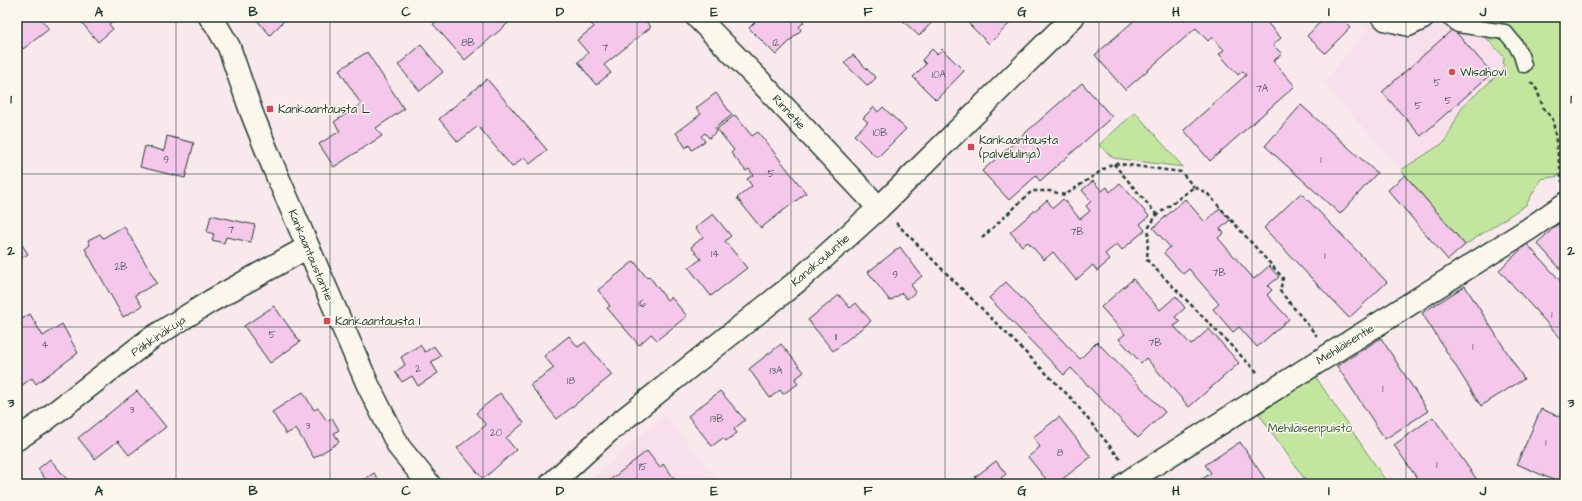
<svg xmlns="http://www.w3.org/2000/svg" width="1582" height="501" font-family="'Architects Daughter',sans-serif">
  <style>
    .built { fill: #f8dfec }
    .green { fill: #c3e69f; stroke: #71926a }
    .building { fill: #f4c7eb; stroke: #1f3d34 }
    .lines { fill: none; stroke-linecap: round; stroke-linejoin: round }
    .service-casing { stroke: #1f3d34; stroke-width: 17 }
    .minor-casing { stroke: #1f3d34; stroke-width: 25 }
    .tertiary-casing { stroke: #1f3d34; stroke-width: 25 }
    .path { stroke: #1f3d34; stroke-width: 2.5; stroke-dasharray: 4 3; stroke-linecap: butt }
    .service { stroke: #fbf7ec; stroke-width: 14 }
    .minor { stroke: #fbf7ec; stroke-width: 22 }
    .tertiary { stroke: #fbf7ec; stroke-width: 22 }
    .grid { fill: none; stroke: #1f3d34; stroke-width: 1; stroke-opacity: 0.55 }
    .poi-dot { fill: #d1495b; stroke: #fbf7ec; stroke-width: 1.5 }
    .labels { text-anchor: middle; stroke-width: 3; stroke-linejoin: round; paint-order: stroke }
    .number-label { font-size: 10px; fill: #546062 }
    .poi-label { font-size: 12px; fill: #1f3d34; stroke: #fbf7ec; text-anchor: start }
    .street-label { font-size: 12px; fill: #1f3d34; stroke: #fbf7ec }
    .park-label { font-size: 12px; fill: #405f49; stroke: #fbf7ec }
    .neatline { fill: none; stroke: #1f3d34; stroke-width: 1.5 }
    .grid-label { font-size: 13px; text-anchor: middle; font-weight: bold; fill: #1f3d34 }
  </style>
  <rect width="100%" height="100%" fill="#f9e9ec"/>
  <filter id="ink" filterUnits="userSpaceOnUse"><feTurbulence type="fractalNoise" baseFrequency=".025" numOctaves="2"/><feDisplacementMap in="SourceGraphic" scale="8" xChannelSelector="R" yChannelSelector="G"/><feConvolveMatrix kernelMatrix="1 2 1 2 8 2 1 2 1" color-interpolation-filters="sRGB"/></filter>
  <g filter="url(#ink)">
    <path class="built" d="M1356 17H1467L1504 57 1503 70 1462 107 1445 142 1401 170 1323 83 1367 29Z
      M665 414 721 484H586Z"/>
    <path class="green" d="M1467 17H1565V175L1541 179 1526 205 1465 245 1401 170 1445 142 1462 107 1503 70 1504 57Z
      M1135 112 1183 167 1113 158 1099 145Z
      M1315 376 1388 484H1308L1259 414Z"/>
    <path class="building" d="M17 17H39L49 29 23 49 17 42Z
      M77 17H117L109 24 113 29 98 42Z
      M254 17H288L270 35Z
      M441 17H511L513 19 465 60 433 24Z
      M592 17H642L651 27 604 65 611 73 596 85 578 62 588 53 577 40 594 27 588 20Z
      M760 17H798L804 22 799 27 801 30 776 55 749 28Z
      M899 17H933L935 19 919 36Z
      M971 17H1016L989 44 967 22Z
      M1138 17H1249L1254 22 1260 17H1262L1281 38 1273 45 1282 54 1273 61 1295 86 1210 161 1184 130 1246 75 1243 71 1238 75 1219 54 1224 50 1212 37 1208 41 1196 28 1125 90 1095 55Z
      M1325 17H1341L1351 27 1325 53 1307 36Z
      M1453 29 1492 73 1421 136 1382 92Z
      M421 45 443 72 420 91 398 65Z
      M932 49 937 54 942 49 964 71 936 100 913 77 926 64 922 60Z
      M367 52 404 109 376 128 382 136 334 167 319 144 340 131 334 122 361 104 339 70Z
      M853 55 876 78 868 86 844 63Z
      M487 79 547 150 530 164 524 157 512 167 478 126 458 142 439 119Z
      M1082 83 1112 117 1040 181 1036 176 1009 200 982 171Z
      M716 93 732 115 715 128 717 131 709 138 705 133 701 136 705 141 692 150 689 145 686 148 676 133 701 114 696 108Z
      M1301 105 1377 173 1340 214 1265 146Z
      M874 107 878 112 883 107 906 129 877 158 854 135 868 122 863 118Z
      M735 115 752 136 758 132 806 193 761 228 737 198 752 186 747 179 753 175 749 169 746 171 731 153 734 150 717 129Z
      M167 136 194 143 185 178 140 167 145 146 164 151Z
      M1405 175 1465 245 1448 260 1388 190Z
      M1093 181 1102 191 1107 187 1110 192 1120 183 1149 216 1140 224 1145 230 1122 250 1117 244 1105 254 1110 260 1097 271 1093 265 1076 280 1053 252 1044 260 1028 242 1022 246 1010 232 1047 200 1053 208 1063 199 1080 219 1090 211 1086 206 1091 201 1082 190Z
      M1301 193 1387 282 1349 318 1264 228Z
      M1185 199 1205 222 1220 208 1230 220 1220 229 1224 233 1218 238 1254 279 1269 266 1279 277 1268 286 1272 290 1267 295 1289 319 1257 347 1239 327 1233 332 1213 309 1219 304 1189 269 1183 274 1164 253 1170 247 1153 228Z
      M713 214 731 236 725 241 747 268 711 296 689 268 701 259 691 247 703 237 695 228Z
      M211 215 255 225 251 242 226 237 224 243 212 240 214 234 207 232Z
      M1558 224 1565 232V274L1537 243Z
      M124 226 157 283 135 295 142 306 123 317 85 249 90 245 88 240 100 234 103 238Z
      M17 237 28 254 17 261Z
      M1527 244 1565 286V343L1499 270Z
      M900 247 922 276 911 285 916 292 907 299 902 293 890 301 868 272Z
      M634 261 647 278 649 276 667 300 671 297 687 316 657 340 651 334 639 345 607 308 610 306 598 290Z
      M1133 279 1160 310 1176 296 1185 308 1175 317 1180 322 1174 326 1191 345 1209 329 1239 363 1189 407 1146 358 1141 363 1119 339 1125 334 1101 307Z
      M1006 282 1080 359 1097 342 1165 412 1138 438 1071 368 1064 375 989 298Z
      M1465 286 1524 379 1481 406 1422 313Z
      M839 295 850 308 856 303 871 321 833 351 808 320Z
      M274 306 300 342 270 363 244 326Z
      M30 314 43 336 62 324 78 353 36 384 32 378 17 389V322Z
      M569 336 578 347 585 342 612 375 557 419 530 385 554 368 544 356Z
      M1381 338 1428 411 1385 439 1337 366Z
      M781 344 804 372 795 379 798 384 783 394 780 390 770 398 749 369Z
      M420 345 425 352 434 346 441 356 431 362 438 373 418 386 412 376 402 382 395 372 405 365 401 357Z
      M137 391 166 427 129 455 118 441 95 459 78 438Z
      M720 391 745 420 734 429 737 433 726 441 723 438 712 446 688 416Z
      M303 392 314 410 318 408 327 421 332 418 339 430 334 433 339 442 314 458 296 429 286 434 272 412Z
      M500 393 524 423 506 438 516 450 483 479 457 448 486 425 476 413Z
      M1541 409 1565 419V472L1560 483 1517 464Z
      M1059 417 1091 457 1056 484H1050L1028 457 1040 447 1033 437Z
      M1433 417 1480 484H1421L1394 445Z
      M1240 442 1265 479 1258 484H1195L1211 473 1205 465Z
      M647 451 660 468 663 464 679 484H613L610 480Z
      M50 459 71 484H49L38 469Z
      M996 461 1006 474 1001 478 1006 484H980L975 477Z
      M374 473 382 484H357Z"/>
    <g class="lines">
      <g class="service-casing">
        <path id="service" d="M1378 17 1384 23 1409 29 1424 22 1430 17
          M1447 17 1458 25 1505 32 1515 44 1521 55 1524 65"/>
      </g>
      <g class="minor-casing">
        <path id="minor" d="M697 17 757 78 879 208
          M17 439 44 421 150 339 211 301 308 247
          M551 484 609 431 799 280 879 208 1073 17
          M1125 484 1135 477 1529 229 1565 204"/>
      </g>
      <g class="tertiary-casing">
        <path id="tertiary" d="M210 17 215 23 229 47 251 111 273 166 368 385 399 447 429 484"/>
      </g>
      <path class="path" d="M1531 82 1537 90 1543 107 1553 120 1562 182
        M1157 215 1113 163 1181 172 1194 187
        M896 223 1071 398 1121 460
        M982 238 1032 191H1050L1065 195 1113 163
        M1257 372 1147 260 1149 227 1157 215 1194 187 1207 193 1283 278 1280 291 1317 336"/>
      <use href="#service" class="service"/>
      <use href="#minor" class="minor"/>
      <use href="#tertiary" class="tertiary"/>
    </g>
  </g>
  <path class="grid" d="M176 17V484M330 17V484M483 17V484M637 17V484M791 17V484M945 17V484M1099 17V484M1252 17V484M1406 17V484M17 174H1565M17 327H1565"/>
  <g class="poi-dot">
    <circle cx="1452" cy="72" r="4"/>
    <rect x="266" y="105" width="8" height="8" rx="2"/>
    <rect x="967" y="143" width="8" height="8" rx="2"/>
    <rect x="323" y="317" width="8" height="8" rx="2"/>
  </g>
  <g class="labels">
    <g class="number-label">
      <text x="468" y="46">8B</text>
      <text x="776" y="46">12</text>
      <text x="605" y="51">7</text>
      <text x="939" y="78">10A</text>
      <text x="1437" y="86">5</text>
      <text x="1262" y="92">7A</text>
      <text x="1448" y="104">5</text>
      <text x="1418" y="109">5</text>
      <text x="880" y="136">10B</text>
      <text x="166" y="163">9</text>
      <text x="1321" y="163">1</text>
      <text x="771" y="177">5</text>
      <text x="231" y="233">7</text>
      <text x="1077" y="235">7B</text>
      <text x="715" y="257">14</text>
      <text x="1325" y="259">1</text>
      <text x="121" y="270">2B</text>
      <text x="1219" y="276">7B</text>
      <text x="895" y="278">9</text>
      <text x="642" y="307">16</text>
      <text x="1552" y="318">1</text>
      <text x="272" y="338">5</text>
      <text x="836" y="340">11</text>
      <text x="1155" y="346">7B</text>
      <text x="45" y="348">4</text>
      <text x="1473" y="350">1</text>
      <text x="418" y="372">2</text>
      <text x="776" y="374">13A</text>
      <text x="571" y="384">18</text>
      <text x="1383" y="392">1</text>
      <text x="132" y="413">3</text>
      <text x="717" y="422">13B</text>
      <text x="308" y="429">3</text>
      <text x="496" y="436">20</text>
      <text x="1546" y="446">1</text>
      <text x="1060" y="456">8</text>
      <text x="1437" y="468">1</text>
      <text x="643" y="470">15</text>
    </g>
    <g class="poi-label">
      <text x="1460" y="76">Wisahovi</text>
      <text x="278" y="113">Kankaantausta L</text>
      <text x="979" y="144">Kankaantausta<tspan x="979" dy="14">(palvelulinja)</tspan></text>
      <text x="335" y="325">Kankaantausta I</text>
    </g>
    <g class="street-label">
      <text transform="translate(789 112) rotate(47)" y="4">Rinnetie</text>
      <text transform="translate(311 255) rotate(67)" y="4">Kankaantaustantie</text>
      <text transform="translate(820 260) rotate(-41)" y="4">Kanakouluntie</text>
      <text transform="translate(158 336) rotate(-34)" y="4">Pähkinäkuja</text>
      <text transform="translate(1345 344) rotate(-32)" y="4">Mehiläisentie</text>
    </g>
    <g class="park-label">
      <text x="1310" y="432">Mehiläisenpuisto</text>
    </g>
  </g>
  <rect width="1582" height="501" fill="none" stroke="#fbf7ec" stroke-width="44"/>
  <rect x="22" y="22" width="1538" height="457" class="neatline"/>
  <g class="grid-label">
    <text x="99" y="16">A</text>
    <text x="253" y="16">B</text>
    <text x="406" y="16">C</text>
    <text x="560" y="16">D</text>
    <text x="714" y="16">E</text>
    <text x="868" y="16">F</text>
    <text x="1022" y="16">G</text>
    <text x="1176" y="16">H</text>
    <text x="1329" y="16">I</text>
    <text x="1483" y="16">J</text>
    <text x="11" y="103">1</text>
    <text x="1571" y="103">1</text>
    <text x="11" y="255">2</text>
    <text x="1571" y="255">2</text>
    <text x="11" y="407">3</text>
    <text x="1571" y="407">3</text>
    <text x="99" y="495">A</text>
    <text x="253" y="495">B</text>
    <text x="406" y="495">C</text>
    <text x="560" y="495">D</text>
    <text x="714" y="495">E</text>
    <text x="868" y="495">F</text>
    <text x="1022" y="495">G</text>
    <text x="1176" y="495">H</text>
    <text x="1329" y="495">I</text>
    <text x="1483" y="495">J</text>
  </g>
</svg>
